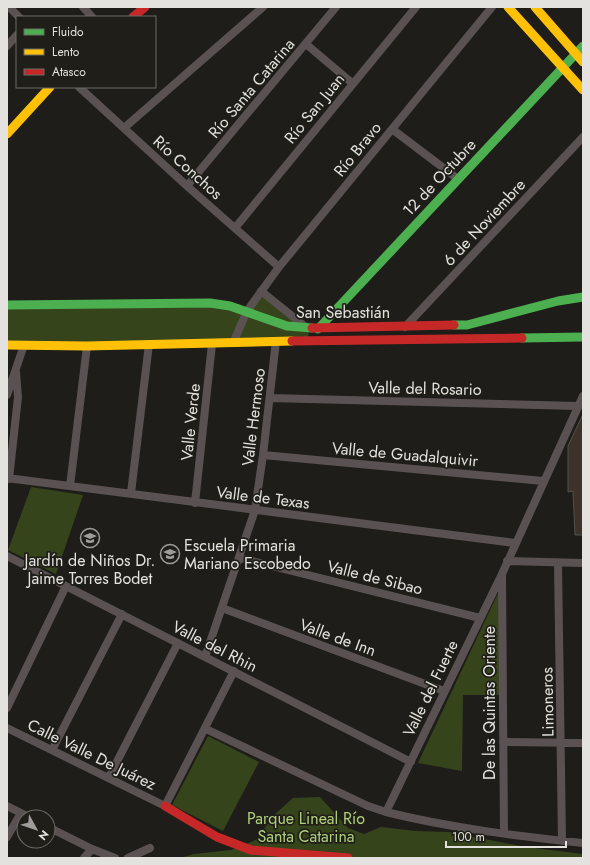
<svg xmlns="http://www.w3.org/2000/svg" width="590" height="865" font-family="Jost,sans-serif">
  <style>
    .green { fill: #36441c }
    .building { fill: #3c322a; stroke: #53514f }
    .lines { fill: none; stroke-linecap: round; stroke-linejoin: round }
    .street { stroke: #5a5252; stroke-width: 8 }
    .fast { stroke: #4caf50; stroke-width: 9 }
    .slow { stroke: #ffc107; stroke-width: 9 }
    .jam { stroke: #c62828; stroke-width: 9 }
    .labels { text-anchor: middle; stroke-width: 3.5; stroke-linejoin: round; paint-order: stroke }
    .street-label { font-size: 16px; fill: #e3e2de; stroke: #1f1e18 }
    .poi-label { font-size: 16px; fill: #e3e2de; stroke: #1f1e18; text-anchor: start }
    .park-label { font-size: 16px; fill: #b0d07d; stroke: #1f1e18 }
  </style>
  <rect width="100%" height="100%" fill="#1e1d19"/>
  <path class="green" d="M261 291 309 329 308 340 7 345V306L197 302 247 311Z
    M31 487 83 495 56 574 8 550Z
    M500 589V695H463L462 771 418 763Z
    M208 736 259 762 223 831 172 805Z
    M320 797 348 828 364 834 381 827 416 831 449 832 526 847 583 854V858H180L194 854 231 850 256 840 274 815 293 798Z"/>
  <path class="building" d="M583 414V535H575L573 491 568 492V446Z"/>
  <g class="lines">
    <path class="street" d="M9 7 19 17
      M83 7 92 17
      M306 44 352 83
      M7 46 17 35
      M79 87 187 186 279 267
      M124 128 263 7
      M392 129 458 179
      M187 186 336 7
      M235 228 416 7
      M261 291 307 328
      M405 327 583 137
      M233 343 247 311 279 267 492 7
      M7 395 24 345
      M270 398 578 406
      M263 455 543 481
      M7 478 515 543
      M9 479 18 397 16 372
      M70 486 87 346
      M131 493 149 344
      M195 503 212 344
      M7 556 411 762
      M240 558 480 618
      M507 561 583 563
      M558 563 562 841
      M502 576 504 833
      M222 608 444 691
      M205 657 255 510 263 455 276 341
      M7 708 66 586
      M7 728 165 806 234 671
      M206 729 368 806 386 812 502 574 583 396
      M503 742 583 743
      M52 750 122 614
      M109 777 178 643
      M7 806 29 817
      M386 812C450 828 518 836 583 843
      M48 827 92 849 115 858
      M7 837 21 813
      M84 858 92 849
      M128 858 150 848"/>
    <path class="fast" d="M7 305 210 303 230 306 287 326 312 328
      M454 325H467L558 301 583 297
      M318 329 583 46
      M522 338 583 337"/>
    <path class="slow" d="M508 7 583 90
      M535 7 583 62
      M7 134 50 87
      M7 345 87 346 292 341"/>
    <path class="jam" d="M133 17 145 7
      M312 328 454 325
      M292 341 522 338
      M165 806 217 837 251 850 348 858"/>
  </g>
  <defs>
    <g id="school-ring" transform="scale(1)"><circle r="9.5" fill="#1f1e18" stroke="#9e9d99" stroke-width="1.5"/><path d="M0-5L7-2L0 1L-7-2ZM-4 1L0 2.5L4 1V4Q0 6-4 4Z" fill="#9e9d99"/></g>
  </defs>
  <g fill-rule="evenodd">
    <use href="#school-ring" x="90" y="538"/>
    <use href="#school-ring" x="170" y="554"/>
  </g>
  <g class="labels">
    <g class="street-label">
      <text transform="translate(251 88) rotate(-50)" y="6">Río Santa Catarina</text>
      <text transform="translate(314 108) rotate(-51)" y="6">Río San Juan</text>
      <text transform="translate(357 149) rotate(-51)" y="6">Río Bravo</text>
      <text transform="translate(188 167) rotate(42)" y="6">Río Conchos</text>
      <text transform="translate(439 177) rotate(-47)" y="6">12 de Octubre</text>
      <text transform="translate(484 222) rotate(-47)" y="6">6 de Noviembre</text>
      <text x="343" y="318">San Sebastián</text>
      <text transform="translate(425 388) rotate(1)" y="6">Valle del Rosario</text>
      <text transform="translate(253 417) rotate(-83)" y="6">Valle Hermoso</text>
      <text transform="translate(190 422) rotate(-84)" y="6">Valle Verde</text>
      <text transform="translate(405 454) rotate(5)" y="6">Valle de Guadalquivir</text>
      <text transform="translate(263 497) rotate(7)" y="6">Valle de Texas</text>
      <text transform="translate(375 577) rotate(14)" y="6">Valle de Sibao</text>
      <text transform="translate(338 637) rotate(20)" y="6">Valle de Inn</text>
      <text transform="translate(215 646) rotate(27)" y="6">Valle del Rhin</text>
      <text transform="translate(430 688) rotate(-64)" y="6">Valle del Fuerte</text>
      <text transform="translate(547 702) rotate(-91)" y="6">Limoneros</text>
      <text transform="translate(489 703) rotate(-90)" y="6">De las Quintas Oriente</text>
      <text transform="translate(92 754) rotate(26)" y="6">Calle Valle De Juárez</text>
    </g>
    <g class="poi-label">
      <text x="184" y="551">Escuela Primaria<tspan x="184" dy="18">Mariano Escobedo</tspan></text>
      <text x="90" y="566" text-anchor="middle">Jardín de Niños Dr.<tspan x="90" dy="18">Jaime Torres Bodet</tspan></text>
    </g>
    <g class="park-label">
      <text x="306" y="824">Parque Lineal Río<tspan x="306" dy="18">Santa Catarina</tspan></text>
    </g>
  </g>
  <rect width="590" height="865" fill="none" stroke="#e3e2de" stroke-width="16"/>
  <rect x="16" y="16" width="140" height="72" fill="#1f1e18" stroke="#6d6c67"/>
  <rect x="24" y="29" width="20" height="6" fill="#4caf50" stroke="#6d6c67"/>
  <text x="52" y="36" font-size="12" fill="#e3e2de">Fluido</text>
  <rect x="24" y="49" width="20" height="6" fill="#ffc107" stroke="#6d6c67"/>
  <text x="52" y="56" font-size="12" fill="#e3e2de">Lento</text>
  <rect x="24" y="69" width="20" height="6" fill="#c62828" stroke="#6d6c67"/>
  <text x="52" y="76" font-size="12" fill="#e3e2de">Atasco</text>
  <g transform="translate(36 829) rotate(130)"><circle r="19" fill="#1f1e18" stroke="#6d6c67"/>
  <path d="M0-3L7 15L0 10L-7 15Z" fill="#9e9d99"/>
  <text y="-6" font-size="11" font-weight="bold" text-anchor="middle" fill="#e3e2de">N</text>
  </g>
  <path d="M446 841v6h120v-6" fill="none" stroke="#e3e2de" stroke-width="2"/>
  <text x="452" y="841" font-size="12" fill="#e3e2de" stroke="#1f1e18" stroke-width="3" paint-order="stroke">100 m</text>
</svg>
